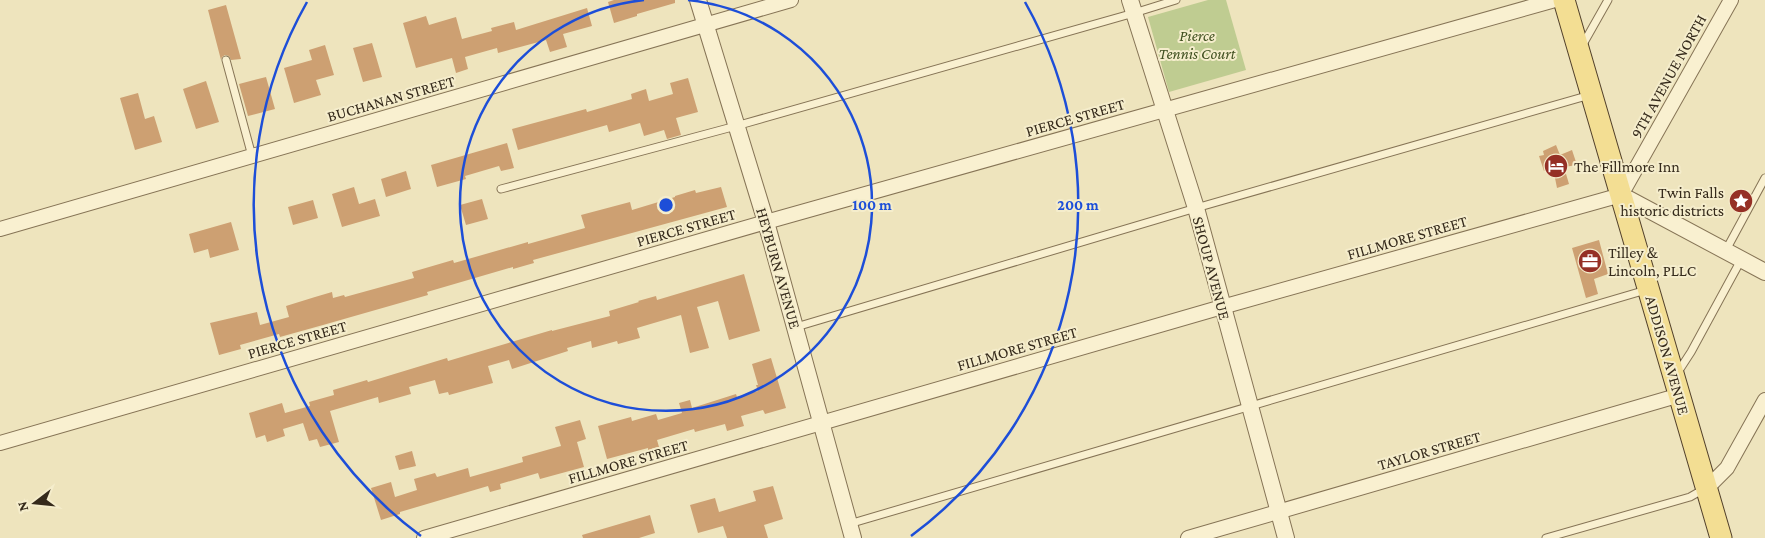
<svg xmlns="http://www.w3.org/2000/svg" width="1765" height="538" font-family="'Crimson Pro',serif">
  <style>
    .green { fill: #bfcc91 }
    .building { fill: #cda072 }
    .lines { fill: none; stroke-linecap: round; stroke-linejoin: round }
    .service-casing { stroke: #867456; stroke-width: 9 }
    .minor-casing { stroke: #867456; stroke-width: 16 }
    .tertiary-casing { stroke: #867456; stroke-width: 18 }
    .primary-casing { stroke: #53412b; stroke-width: 23 }
    .service { stroke: #f9f0d0; stroke-width: 7 }
    .minor { stroke: #f9f0d0; stroke-width: 14 }
    .tertiary { stroke: #f9f0d0; stroke-width: 16 }
    .primary { stroke: #f3de93; stroke-width: 21 }
    .ring { fill: none; stroke: #1d4ed8; stroke-width: 2.5 }
    .labels { text-anchor: middle; stroke-width: 4; stroke-linejoin: round; paint-order: stroke }
    .park-label { font-size: 16px; font-style: italic; fill: #415121; stroke: #f5edcc }
    .street-label { font-size: 16px; fill: #352a1b; stroke: #f5edcc }
    .poi-label { font-size: 16px; fill: #352a1b; stroke: #f5edcc; text-anchor: start }
    .centre { fill: #1d4ed8; stroke: #f5edcc; stroke-width: 2.5 }
    .ring-label { font-size: 15px; text-anchor: middle; font-weight: bold; fill: #1d4ed8; stroke: #f5edcc; stroke-width: 4; stroke-linejoin: round; paint-order: stroke }
  </style>
  <rect width="100%" height="100%" fill="#eee4bd"/>
  <path class="green" d="M1208 0H1226L1246 70 1169 92 1148 17Z"/>
  <path class="building" d="M614 0H675V3L637 14V16L614 23 608 2Z
    M226 5 241 59 231 60 229 56 225 55 222 57 221 60 208 10Z
    M587 8 592 26 563 34 567 47 550 52 546 40 498 53 497 48 465 57 468 69 456 73 452 58 416 68 403 23 426 16 429 25 456 17 462 39 492 31 491 28 514 22 516 30Z
    M372 43 382 77 363 82 353 48Z
    M325 45 334 75 316 80 321 95 294 103 284 68 312 60 309 50Z
    M266 77 275 109 248 116 239 84Z
    M688 78 698 112 676 118 681 135 667 139 664 130 644 136 640 123 609 132 607 125 518 150 512 129 586 109 587 112 632 99 631 94 646 89 649 101 673 94 670 83Z
    M206 81 219 122 196 129 183 89Z
    M138 93 145 119 154 116 162 142 135 150 120 98Z
    M507 143 514 168 501 171 499 166 465 176 466 179 437 187 431 165Z
    M1556 145 1560 155 1572 150 1577 165 1564 167 1569 184 1557 188 1554 173 1549 175 1547 170 1544 171 1539 156 1544 155 1543 151Z
    M406 171 411 189 386 197 381 179Z
    M354 187 359 204 375 199 380 216 342 227 332 194Z
    M721 187 727 207 533 260 534 263 513 269V267L427 292 428 295 323 325 280 337 279 334 240 345 241 349 219 355 210 323 257 312 260 325 289 317 286 306 315 297 332 292 333 298 344 295 345 297 414 278 412 272 453 260 454 263 528 242V244L585 228 581 215 630 202 632 210 675 197V196L695 190 696 193Z
    M482 199 488 219 466 225 460 205Z
    M313 200 318 218 293 225 288 207Z
    M231 222 239 250 210 258 208 249 194 253 189 234Z
    M1599 240 1608 274 1594 279 1598 294 1586 298 1572 248Z
    M744 274 760 331 729 340 718 301 697 307 709 348 690 353 681 315 637 328 640 338 618 344 617 341 592 348 591 341 567 348 568 351 512 369 509 360 488 366 493 383 449 395 448 392 439 394 435 380 409 387 411 394 379 403 378 397 330 411 339 442 320 447 317 439 309 441 303 423 283 429 285 436 267 442 265 435 256 438 249 413 282 403 285 413 310 406 309 402 334 395 333 390 367 380 368 382 447 358 448 361 552 330V331L610 316 609 311 639 302 638 301 656 296 657 300Z
    M771 358 786 408 765 414 763 410 741 416 744 426 727 431 725 424 695 432 694 429 657 440 659 447 648 450V448L607 459 598 426 631 417 632 421 656 414 658 420 682 413 679 403 690 400 692 408 736 394 737 397 758 391 756 385H758L752 364Z
    M580 420 586 439 577 442 584 467 540 479 538 473 500 484 501 489 490 492 488 486 400 512V514L381 520 371 488 391 482 395 497 417 490 414 479 435 473 437 477 468 468 470 477 523 462 522 457 561 446 555 427Z
    M412 451 416 466 399 470 395 456Z
    M773 486 783 519 764 525 768 538H727L723 526 698 533 690 505 715 498 719 512 756 501 753 491Z
    M650 515 655 533 639 538H583L582 535Z"/>
  <g class="lines">
    <g class="service-casing">
      <path id="service" d="M1582 46 1608 0
        M226 60 252 156
        M501 189 736 126 1134 13 1176 0
        M1726 250 1765 178
        M796 327 1196 208 1590 95
        M1678 372 1691 352 1741 260
        M849 524 1646 290
        M1546 538 1690 497 1704 489"/>
    </g>
    <g class="minor-casing">
      <path id="minor" d="M0 229 791 0
        M0 443 766 222 1555 0
        M1707 488 1727 468 1765 400
        M424 538 1222 307 1621 195 1731 0
        M1188 538 1680 395"/>
    </g>
    <g class="tertiary-casing">
      <path id="tertiary" d="M698 0 766 222 853 538
        M1130 0 1196 208 1286 538
        M1621 195 1765 272"/>
    </g>
    <g class="primary-casing">
      <path id="primary" d="M1564 0 1721 538"/>
    </g>
    <use href="#service" class="service"/>
    <use href="#minor" class="minor"/>
    <use href="#tertiary" class="tertiary"/>
    <use href="#primary" class="primary"/>
  </g>
  <g class="ring">
    <path d="M688 0A206 206 0 1 1 644 0"/>
    <path d="M421 536A412 412 0 0 1 307 2M1025 2A412 412 0 0 1 911 536"/>
  </g>
  <defs>
    <g id="hotel-disc" transform="scale(1.25)"><circle r="9.5" fill="#952f25" stroke="#f5edcc"/><path d="M-6-4.5h1.5V1H6V5H4.5V3h-9V5H-6ZM-4 0a1.8 1.8 0 1 1 3.6 0ZM.5 0V-2.5h3Q6-2.5 6 0Z" fill="#fff"/></g>
    <g id="sight-disc" transform="scale(1.25)"><circle r="9.5" fill="#952f25" stroke="#f5edcc"/><path d="M0-6L1.8-2.2L6-1.7L2.9 1.2L3.7 5.4L0 3.3L-3.7 5.4L-2.9 1.2L-6-1.7L-1.8-2.2Z" fill="#fff"/></g>
    <g id="office-disc" transform="scale(1.25)"><circle r="9.5" fill="#952f25" stroke="#f5edcc"/><path d="M-6-3h4V-5.5h4V-3h4V5H-6ZM-1-4.5V-3h2v-1.5ZM-6 0V1H6V0Z" fill="#fff"/></g>
  </defs>
  <g fill-rule="evenodd">
    <use href="#hotel-disc" x="1556" y="166"/>
    <use href="#sight-disc" x="1741" y="201"/>
    <use href="#office-disc" x="1590" y="261"/>
  </g>
  <g class="labels">
    <g class="park-label">
      <text x="1197" y="41">Pierce<tspan x="1197" dy="18">Tennis Court</tspan></text>
    </g>
    <g class="street-label">
      <text transform="translate(1668 76) rotate(-61)" y="6">9TH AVENUE NORTH</text>
      <text transform="translate(391 98) rotate(-16)" y="6">BUCHANAN STREET</text>
      <text transform="translate(1075 117) rotate(-16)" y="6">PIERCE STREET</text>
      <text transform="translate(686 227) rotate(-16)" y="6">PIERCE STREET</text>
      <text transform="translate(1407 237) rotate(-16)" y="6">FILLMORE STREET</text>
      <text transform="translate(779 268) rotate(74)" y="6">HEYBURN AVENUE</text>
      <text transform="translate(1212 268) rotate(75)" y="6">SHOUP AVENUE</text>
      <text transform="translate(297 339) rotate(-16)" y="6">PIERCE STREET</text>
      <text transform="translate(1017 348) rotate(-16)" y="6">FILLMORE STREET</text>
      <text transform="translate(1668 355) rotate(74)" y="6">ADDISON AVENUE</text>
      <text transform="translate(1429 450) rotate(-16)" y="6">TAYLOR STREET</text>
      <text transform="translate(628 461) rotate(-16)" y="6">FILLMORE STREET</text>
    </g>
    <g class="poi-label">
      <text x="1574" y="172">The Fillmore Inn</text>
      <text x="1724" y="198" text-anchor="end">Twin Falls<tspan x="1724" dy="18">historic districts</tspan></text>
      <text x="1608" y="258">Tilley &amp;<tspan x="1608" dy="18">Lincoln, PLLC</tspan></text>
    </g>
  </g>
  <circle cx="666" cy="205" r="8" class="centre"/>
  <g class="ring-label">
    <text x="872" y="210">100 m</text>
    <text x="1078" y="210">200 m</text>
  </g>
  <g transform="translate(35 503) rotate(254)" stroke="#f5edcc" stroke-width="4" paint-order="stroke">
  <path d="M0-4L9 19L0 12L-9 19Z" fill="#352a1b"/>
  <text y="-8" font-size="14" font-weight="bold" text-anchor="middle" fill="#352a1b">N</text>
  </g>
</svg>
